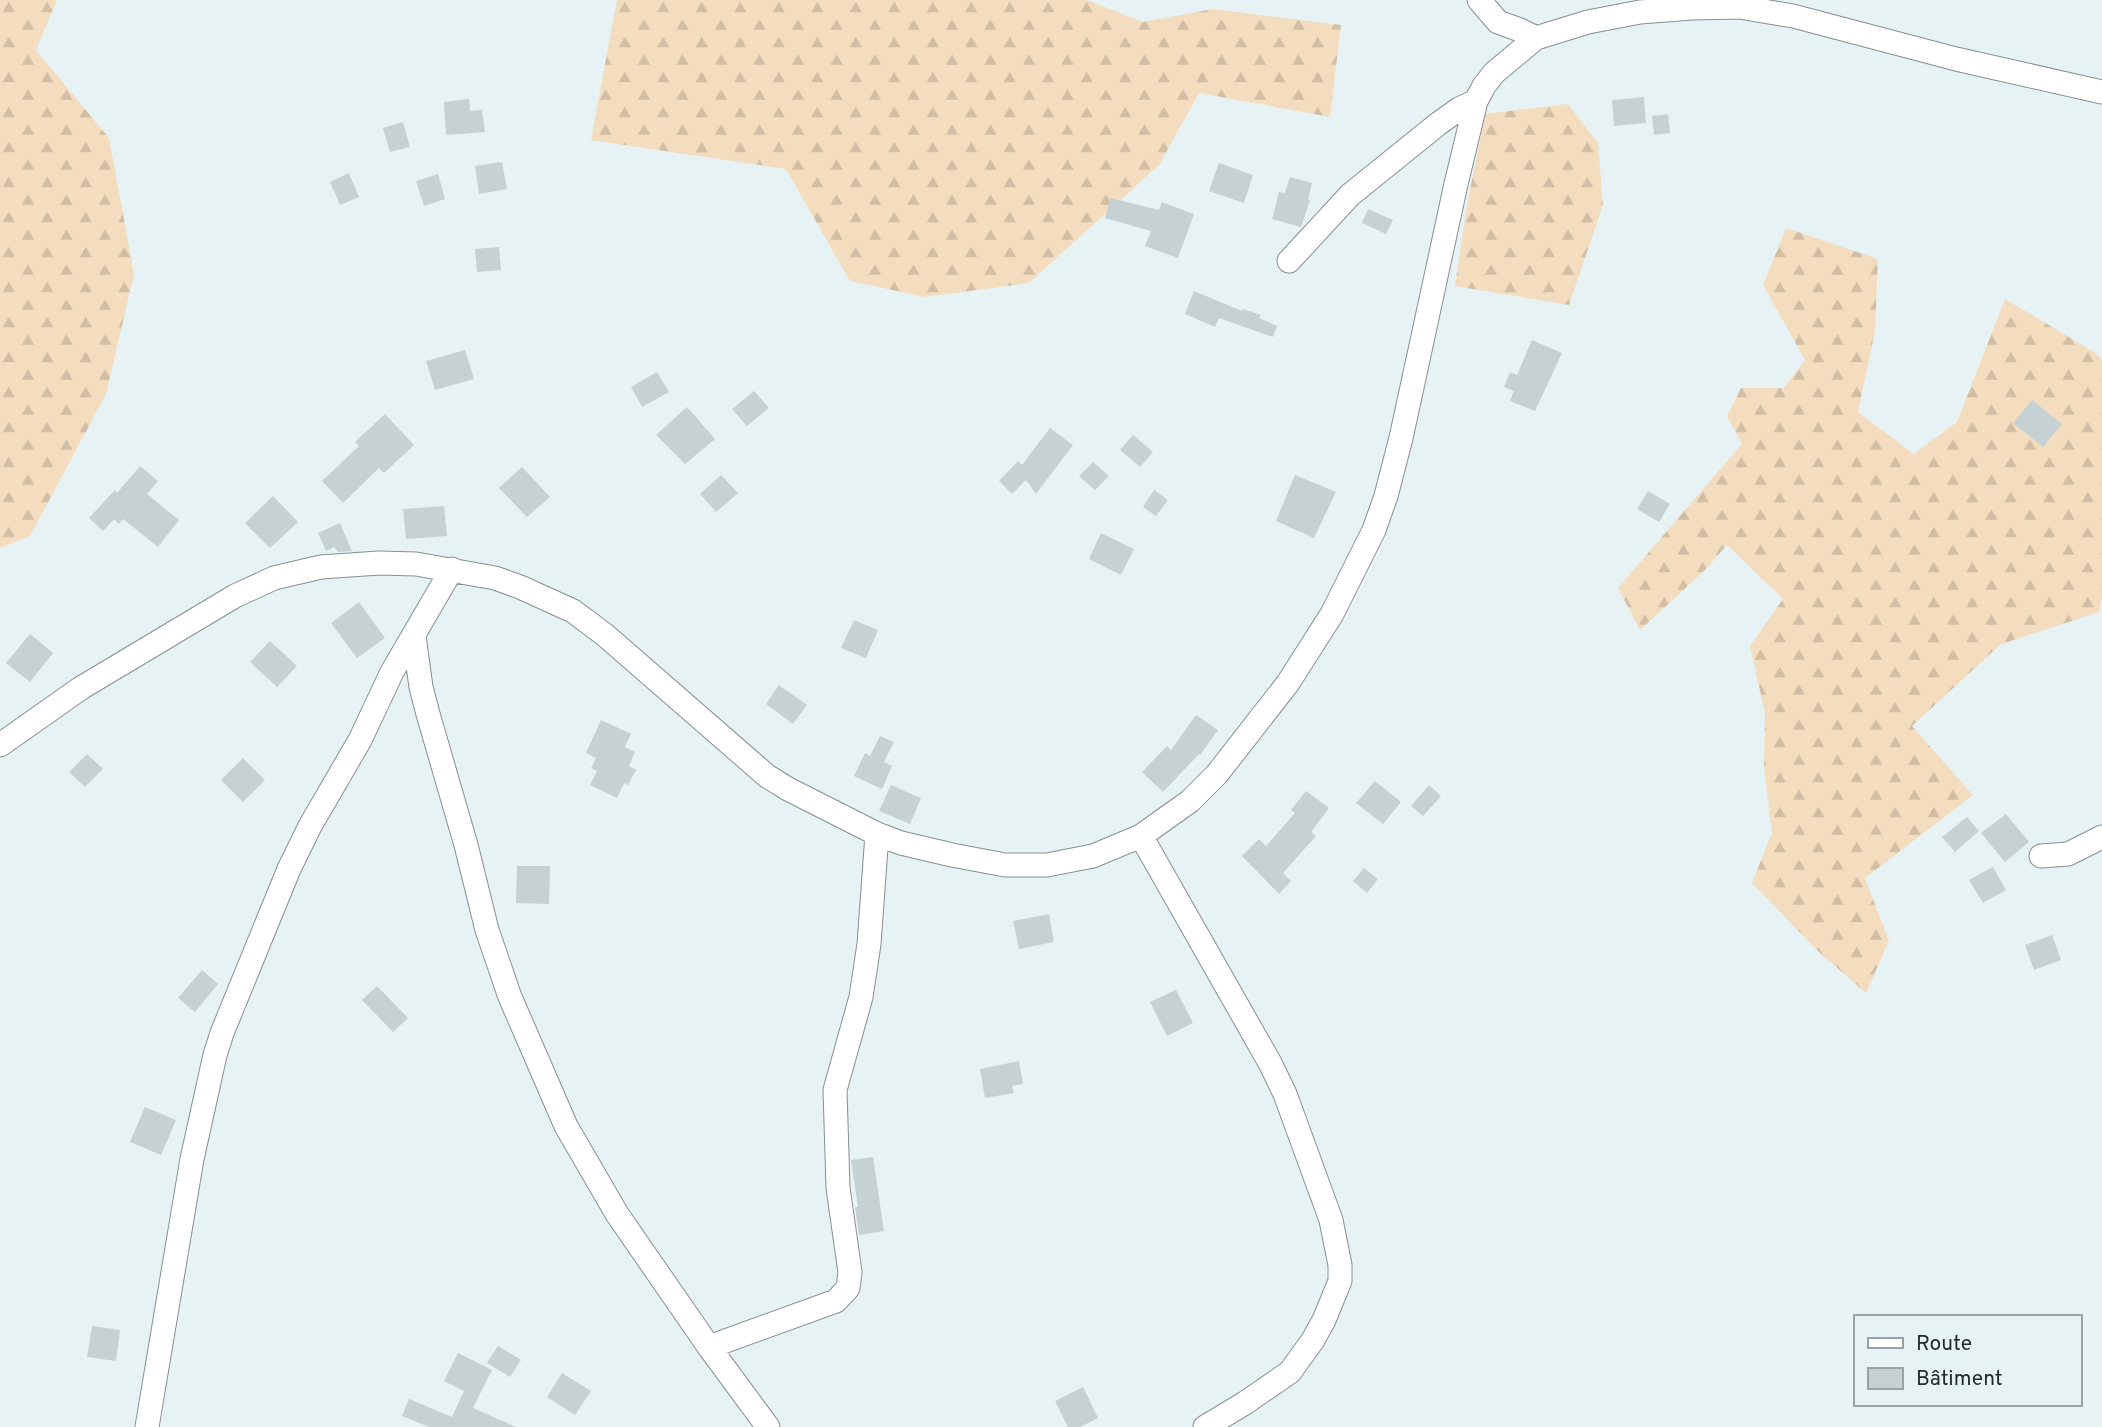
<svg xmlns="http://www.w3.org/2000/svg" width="2102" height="1427" font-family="Overpass,sans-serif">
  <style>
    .forest { fill: url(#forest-firs) }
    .building { fill: #c5d1d3 }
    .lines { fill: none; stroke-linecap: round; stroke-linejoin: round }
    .minor-casing { stroke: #869092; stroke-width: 25 }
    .minor { stroke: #fff; stroke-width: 23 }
  </style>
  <defs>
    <pattern id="forest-firs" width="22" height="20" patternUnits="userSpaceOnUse" patternTransform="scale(1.75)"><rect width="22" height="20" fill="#f4ddbf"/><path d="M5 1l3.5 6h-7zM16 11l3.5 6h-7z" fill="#d1bea4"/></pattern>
  </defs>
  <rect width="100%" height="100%" fill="#e6f2f4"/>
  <path class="forest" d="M0 0H57L36 50 109 138 134 274 106 394 30 536 0 548Z
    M617 0H1087L1143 22 1213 9 1341 25 1330 117 1199 93 1159 165 1029 283 925 297 850 281 786 169 591 140Z
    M1568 104 1598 143 1603 205 1569 305 1455 286 1466 210 1485 114Z
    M1786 228 1878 259 1875 331 1858 412 1914 454 1957 422 2005 299 2094 352 2102 359V597L2099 612 2001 644 1912 726 1973 795 1865 878 1889 941 1866 993 1819 952 1752 883 1772 833 1764 767 1765 713 1750 646 1783 599 1727 545 1705 570 1640 630 1618 588 1742 444 1727 416 1741 388H1784L1805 360 1763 285Z"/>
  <path class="building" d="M1644 97 1646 123 1614 126 1612 100Z
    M469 99 470 111 482 110 485 132 446 135 444 102Z
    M1668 114 1670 133 1654 135 1652 116Z
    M403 122 410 147 390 152 383 128Z
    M502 162 507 189 479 194 475 166Z
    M1219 163 1253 175 1244 203 1209 191Z
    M349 173 359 197 340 205 330 182Z
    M438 174 445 199 424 206 416 181Z
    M1290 177 1312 183 1308 199 1310 200 1301 227 1272 219 1279 192 1285 193Z
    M1110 198 1159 210 1162 202 1194 214 1178 258 1145 246 1151 231 1105 218Z
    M1368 209 1393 220 1386 234 1362 223Z
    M499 247 501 270 477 272 475 249Z
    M1194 291 1242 311 1243 309 1261 315 1259 318 1277 326 1273 337 1219 318 1215 327 1185 314Z
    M1532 340 1562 353 1535 411 1510 401 1514 391 1504 387 1510 372 1517 375Z
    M465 350 474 379 435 390 426 361Z
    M657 372 669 392 642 407 631 387Z
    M754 391 769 408 747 426 732 409Z
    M2032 400 2062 424 2043 447 2013 423Z
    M687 407 715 439 685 464 656 435Z
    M385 414 414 445 384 473 379 468 343 503 322 481 359 446 355 442Z
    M1050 428 1073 445 1036 494 1026 480 1012 494 999 481 1018 461 1022 465Z
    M1133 435 1153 452 1140 467 1120 450Z
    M1093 462 1109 476 1095 490 1079 476Z
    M140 466 158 481 147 494 179 520 158 547 123 519 119 524 114 519 103 531 89 518 115 490 117 493Z
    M522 467 550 497 527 517 499 488Z
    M721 475 738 493 716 512 700 494Z
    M1295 475 1336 492 1314 538 1276 521Z
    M1154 490 1168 500 1156 516 1143 507Z
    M1648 491 1670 504 1659 522 1637 509Z
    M273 496 298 522 270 548 245 523Z
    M444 506 447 536 406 539 403 509Z
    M340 523 352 551 338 552 334 547 326 551 318 533Z
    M1101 533 1134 549 1121 575 1089 559Z
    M359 602 385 638 357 658 331 623Z
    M854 620 878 630 866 658 841 648Z
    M30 634 53 653 30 682 6 663Z
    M270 641 297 666 277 687 250 662Z
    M779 685 807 705 793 724 766 704Z
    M1196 715 1218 730 1200 755 1199 754 1163 792 1142 772 1167 746 1171 750Z
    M601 720 631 734 625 747 635 752 629 766 636 770 628 785 624 783 617 798 590 785 597 771 591 768 596 758 586 753Z
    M880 736 894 742 884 762 892 766 882 789 854 776 865 753 870 756Z
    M87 754 103 769 85 787 69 772Z
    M243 758 265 780 243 802 221 780Z
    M1375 781 1401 802 1383 824 1356 803Z
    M891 785 921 798 910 824 879 811Z
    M1429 785 1441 796 1423 816 1411 806Z
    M1306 791 1329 808 1311 832 1316 836 1283 873 1291 881 1279 894 1242 856 1259 839 1266 846 1295 813 1291 810Z
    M2006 814 2029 842 2005 862 1981 833Z
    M1967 817 1979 831 1955 852 1942 837Z
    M517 866H550L549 904 516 903Z
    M1993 867 2006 890 1983 903 1969 880Z
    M1364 868 1378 879 1367 893 1353 881Z
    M1049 914 1054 942 1019 949 1013 921Z
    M2052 935 2061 960 2034 970 2025 945Z
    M202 970 218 984 195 1012 178 998Z
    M377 986 408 1018 393 1032 362 1000Z
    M1176 990 1193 1023 1167 1036 1150 1002Z
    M1019 1061 1023 1084 1012 1086 1014 1093 985 1098 980 1069Z
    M145 1107 176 1120 161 1155 130 1142Z
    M873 1157 884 1231 859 1235 855 1207H858L851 1160Z
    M92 1326 120 1330 116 1361 87 1357Z
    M498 1346 521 1360 510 1377 487 1363Z
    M458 1353 492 1370 473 1408 516 1427H429L402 1416 409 1399 452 1417 464 1391 444 1381Z
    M562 1373 591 1391 575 1415 547 1397Z
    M1083 1387 1098 1418 1080 1427H1068L1055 1401Z"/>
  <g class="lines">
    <g class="minor-casing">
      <path id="minor" d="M1479 0 1498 22 1520 30 1536 38
        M1289 261 1350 195 1438 124 1459 109 1476 101
        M414 636 421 687 428 714 466 845 487 930 510 997 566 1126 617 1214 709 1347 768 1427
        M0 745 81 688 235 596 274 578 321 567 379 563 416 564 495 578 520 587 573 611 605 635 767 776 788 789 877 834 901 843 952 855 1005 865H1047L1093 856 1141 836 1190 801 1217 774 1288 683 1332 614 1374 530 1386 496 1401 438 1456 184 1476 101 1484 86 1494 73 1536 38 1588 22 1640 12 1692 8 1739 7 1793 16 1956 59 2102 92
        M1141 836 1270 1063 1285 1094 1331 1220 1340 1265V1281L1324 1320 1313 1340 1290 1372 1245 1403 1205 1427
        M2041 856 2068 854 2102 837
        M709 1347 836 1301 848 1288 850 1272 838 1188 835 1090 861 997 869 944 877 834
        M147 1427 192 1159 215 1055 222 1033 289 869 310 826 360 740 392 672 452 569"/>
    </g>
    <use href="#minor" class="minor"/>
  </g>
  <rect x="1854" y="1315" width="228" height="91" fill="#e6f2f4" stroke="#98a1a3" stroke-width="2"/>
  <rect x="1868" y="1338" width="35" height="10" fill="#ffffff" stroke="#98a1a3" stroke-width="2"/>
  <text x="1916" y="1350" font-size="21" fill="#242829">Route</text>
  <rect x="1868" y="1368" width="35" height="21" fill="#c5d1d3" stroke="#98a1a3" stroke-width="2"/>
  <text x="1916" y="1385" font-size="21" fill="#242829">Bâtiment</text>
</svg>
